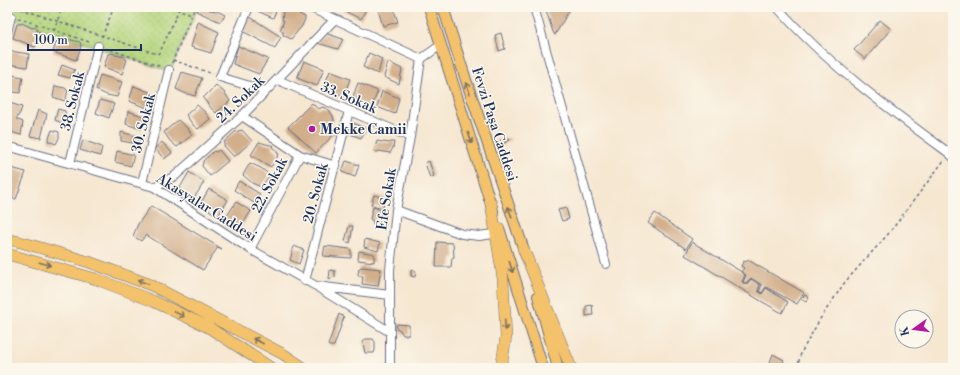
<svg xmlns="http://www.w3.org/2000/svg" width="960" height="375" font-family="'Libre Bodoni',serif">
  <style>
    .grass { fill: url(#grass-dots); stroke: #68826e }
    .building { fill: #d2ae8a }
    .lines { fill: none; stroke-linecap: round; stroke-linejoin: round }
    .minor-casing { stroke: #686f86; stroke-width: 10 }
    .major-casing { stroke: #686f86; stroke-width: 12 }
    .highway-casing { stroke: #686f86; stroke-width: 12 }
    .path { stroke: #686f86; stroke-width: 1.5; stroke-dasharray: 3 3; stroke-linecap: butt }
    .minor { stroke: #fff; stroke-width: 8 }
    .major { stroke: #f4c26a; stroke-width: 10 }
    .highway { stroke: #f4c26a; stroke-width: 11 }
    .oneway { stroke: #7d7163 }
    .poi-dot { fill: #b5179e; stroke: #fbf7ec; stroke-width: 1.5 }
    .labels { text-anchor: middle; stroke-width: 3; stroke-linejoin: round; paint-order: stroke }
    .street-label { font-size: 14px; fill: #1b2f5e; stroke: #fbf7ec }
    .poi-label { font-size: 14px; font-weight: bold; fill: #1b2f5e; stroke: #fbf7ec; text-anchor: start }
  </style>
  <defs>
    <pattern id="grass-dots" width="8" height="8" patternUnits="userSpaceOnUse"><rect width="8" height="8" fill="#b5d57d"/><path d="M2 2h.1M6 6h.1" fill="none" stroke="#9bb76e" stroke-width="1.8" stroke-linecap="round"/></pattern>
  </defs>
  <rect width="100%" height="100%" fill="#fbf7ec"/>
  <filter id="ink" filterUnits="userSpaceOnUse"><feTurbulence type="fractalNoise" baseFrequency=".025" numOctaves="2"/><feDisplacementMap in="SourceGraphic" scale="8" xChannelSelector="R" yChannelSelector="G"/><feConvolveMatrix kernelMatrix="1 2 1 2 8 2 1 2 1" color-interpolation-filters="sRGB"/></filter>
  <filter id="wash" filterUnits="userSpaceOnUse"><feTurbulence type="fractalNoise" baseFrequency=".012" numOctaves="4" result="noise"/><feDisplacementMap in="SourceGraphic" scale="16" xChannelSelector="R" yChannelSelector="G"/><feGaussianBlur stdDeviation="0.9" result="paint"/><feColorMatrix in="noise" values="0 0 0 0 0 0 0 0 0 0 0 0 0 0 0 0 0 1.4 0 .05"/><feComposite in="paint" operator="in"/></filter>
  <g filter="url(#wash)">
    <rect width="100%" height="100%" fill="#f6e7d1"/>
    <path class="grass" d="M7 7H198L170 72 7 17Z"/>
    <g id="blocks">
      <path class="building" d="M198 7H208L209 8V10L217 11 225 15 223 19H222L220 22 218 21 196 11Z
        M254 7H278L273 18 253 9Z
        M286 7 305 17V19L302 26 291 39 283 35V32L280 30 284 21 282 20 283 12Z
        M336 7H367L361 19Z
        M377 7H393L398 22 383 26Z
        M545 7H571L555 35 553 32Z
        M247 15 281 37 275 48 242 31Z
        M880 20 891 29 865 59 854 50Z
        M198 22 219 32 211 53 191 47Z
        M22 23 32 28 33 27 37 28V31L40 32 35 47 13 38 17 24H20Z
        M325 33 343 39 338 49 317 43Z
        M501 33 505 49 499 51 495 35Z
        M58 37 61 38 63 37 66 38 67 39 80 42 81 46 80 50 76 60 53 52Z
        M238 46 268 59 259 74 233 64Z
        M10 51 29 54 27 67 7 64Z
        M111 53 115 54V55L125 57V59L127 60 122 74 104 67 108 54H110Z
        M369 53 382 59 378 74 363 67Z
        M304 61 324 69 317 86 297 78Z
        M388 62 402 69 399 84 384 77Z
        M62 65 75 70 70 78 58 75Z
        M330 71 350 79 344 96 323 88Z
        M182 72 202 78 195 96 184 93 176 89Z
        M7 74 23 77 20 93 7 91Z
        M100 75 122 82 117 97 107 95 96 90Z
        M358 83 378 91 372 106 352 99Z
        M216 85 225 93 230 101 216 113 211 108 203 98Z
        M55 86 65 88 68 91 65 101 53 97Z
        M134 86 152 93 147 108 129 101Z
        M382 91 399 98 395 114 377 107Z
        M100 100 114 104 109 118 96 113Z
        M7 102 22 107 20 113 16 119 23 122 21 135 7 131Z
        M312 103 318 109 323 107 329 110 333 116 334 121 330 126 336 132 316 153 288 127Z
        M197 105 205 112 210 119 198 129 193 125 186 115Z
        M58 109 65 111 66 117 62 123 55 120Z
        M38 110 47 114 41 138 30 136Z
        M128 111 146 117 141 129 126 124Z
        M178 120 188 129 192 135 177 147 170 141 164 132Z
        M351 122 367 129 361 138 347 133Z
        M52 130 59 132V138L56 144 48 141Z
        M242 130 252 141 234 157 224 146 225 141 235 132Z
        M121 132 140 137 139 144 121 141Z
        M509 138 510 140 504 143V145H499L498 141Z
        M83 140 102 147 100 156 80 150Z
        M377 141 389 143 391 142H394L393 148 390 153 379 151 378 152H375L374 151Z
        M162 142 172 153 164 159 155 148Z
        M259 142 270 145H272L273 146 272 147 277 151V153L279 154 271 167 251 155Z
        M219 150 228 161 210 176 202 166 203 163V161L214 151 216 152Z
        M117 151 134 155 131 166 115 162Z
        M346 161 359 165 355 177 342 172Z
        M429 161 434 176 430 178 425 163Z
        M250 163 261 168 270 175 261 187 252 183 243 175Z
        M7 167 26 172 16 199 7 197Z
        M189 172 204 182 193 200 178 191Z
        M239 181 260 194 254 203 234 190Z
        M209 189 228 200 218 216 200 204Z
        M374 195 385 198 383 208 371 205Z
        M236 202 251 211 240 229 225 219Z
        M151 206 222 249 218 247 203 270 146 235 141 241 133 236 138 224Z
        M373 207 382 210 379 225 373 224V221L370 219Z
        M566 208 569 219 562 221 558 210Z
        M655 213 692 239 686 249 648 223Z
        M349 226H353L350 243 345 241Z
        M365 239 380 243 378 251 364 247Z
        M437 242 453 243 454 257 452 258 451 267H436Z
        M692 242 740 271 745 275 742 282 746 285 751 279 760 285 758 291 762 294 766 288 788 302 782 313 761 301 685 255Z
        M294 246 304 250 299 264 290 260Z
        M325 246 350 249 351 250V258L323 256Z
        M359 251 374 254V262L358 260Z
        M748 260 803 292 804 293 797 304 766 287 762 293 759 291 762 285 751 278 746 283 743 282 746 275 741 272 744 268 741 266 744 261 746 262Z
        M361 267 381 269 378 286 362 284 363 276H358V274L359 269Z
        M330 270 335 271V277L329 279Z
        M411 270 416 271 415 277 411 276Z
        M805 295 809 298 806 302 801 299Z
        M592 305 593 315 586 316V306Z
        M339 314 344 317 343 320 334 346H329L328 345Z
        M397 324 409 325V335H403L400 330 396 328Z
        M364 339H373L375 342V350L374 353H365L363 343Z
        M773 354 784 360 781 367 770 362Z"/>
    </g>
  </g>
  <g filter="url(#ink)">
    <use href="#blocks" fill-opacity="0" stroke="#686f86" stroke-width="1"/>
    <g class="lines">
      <g class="minor-casing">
        <path id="minor" d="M249 7 220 77 266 91
          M309 7 421 59
          M534 7 606 264
          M777 7C827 64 889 109 949 153L953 157
          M7 32 11 16
          M278 80 410 137
          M242 116 300 155 336 166
          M7 146 154 187 250 249 316 286 390 295
          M70 163 98 46
          M142 183 169 70
          M154 187 175 176 242 116 335 19
          M396 210 462 234 479 236 500 233
          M250 249 300 155
          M305 281 349 111
          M319 288 390 332
          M390 368V270L396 210 410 137 421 59 441 45"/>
      </g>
      <g class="major-casing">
        <path id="major" d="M429 7 493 211
          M443 7 466 80 526 256
          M499 228 543 368
          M538 296 558 368"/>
      </g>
      <g class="highway-casing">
        <path id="highway" d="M491 203 503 279 506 337 501 368
          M7 239 24 243 89 262 151 285 283 354 304 368
          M523 248 571 368
          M7 254 96 279 153 301 208 327 271 368"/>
      </g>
      <path class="path" d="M15 7 157 54 160 52 180 7
        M170 7 192 14
        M18 18 92 43
        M54 31 62 7
        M102 37 114 7
        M105 48 162 67
        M173 60 213 74
        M172 63 195 7
        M797 368 801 353 820 319 845 282 890 232 945 159"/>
      <use href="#minor" class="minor"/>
      <use href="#major" class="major"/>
      <use href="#highway" class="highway"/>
    </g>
    <defs><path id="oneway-shaft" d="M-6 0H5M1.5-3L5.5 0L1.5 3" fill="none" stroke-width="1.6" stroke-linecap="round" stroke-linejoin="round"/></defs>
    <g class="oneway">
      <use href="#oneway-shaft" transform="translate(468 88) rotate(-109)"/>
      <use href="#oneway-shaft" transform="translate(470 138) rotate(72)"/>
      <use href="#oneway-shaft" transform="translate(510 212) rotate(-109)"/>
      <use href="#oneway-shaft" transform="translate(45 264) rotate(16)"/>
      <use href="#oneway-shaft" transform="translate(511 267) rotate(73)"/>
      <use href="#oneway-shaft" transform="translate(143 282) rotate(-159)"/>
      <use href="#oneway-shaft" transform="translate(179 314) rotate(26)"/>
      <use href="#oneway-shaft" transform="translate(505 325) rotate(87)"/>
      <use href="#oneway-shaft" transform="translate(258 341) rotate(-153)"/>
    </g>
  </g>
  <circle class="poi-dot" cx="312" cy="129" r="4"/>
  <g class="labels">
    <g class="street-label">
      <text transform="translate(349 97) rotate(23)" y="5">33. Sokak</text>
      <text transform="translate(240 99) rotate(-44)" y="5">24. Sokak</text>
      <text transform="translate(72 101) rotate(-76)" y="5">38. Sokak</text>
      <text transform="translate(143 123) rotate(-76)" y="5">30. Sokak</text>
      <text transform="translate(495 124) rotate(72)" y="5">Fevzi Paşa Caddesi</text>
      <text transform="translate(269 185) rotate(-62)" y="5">22. Sokak</text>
      <text transform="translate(315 193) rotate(-75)" y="5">20. Sokak</text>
      <text transform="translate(386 199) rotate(-81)" y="5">Efe Sokak</text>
      <text transform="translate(207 207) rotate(32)" y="5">Akasyalar Caddesi</text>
    </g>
    <g class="poi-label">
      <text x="320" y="134">Mekke Camii</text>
    </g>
  </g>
  <rect width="960" height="375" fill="none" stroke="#fbf7ec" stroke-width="24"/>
  <g transform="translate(914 329) rotate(256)"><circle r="19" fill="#fbf7ec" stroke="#a1a7b3"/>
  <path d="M0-3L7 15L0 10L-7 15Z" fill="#b5179e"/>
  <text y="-6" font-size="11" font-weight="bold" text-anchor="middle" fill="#1b2f5e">K</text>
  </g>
  <path d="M28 44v6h113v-6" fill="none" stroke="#1b2f5e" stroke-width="2"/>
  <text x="34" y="44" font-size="12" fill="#1b2f5e" stroke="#fbf7ec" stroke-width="3" paint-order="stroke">100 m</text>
</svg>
